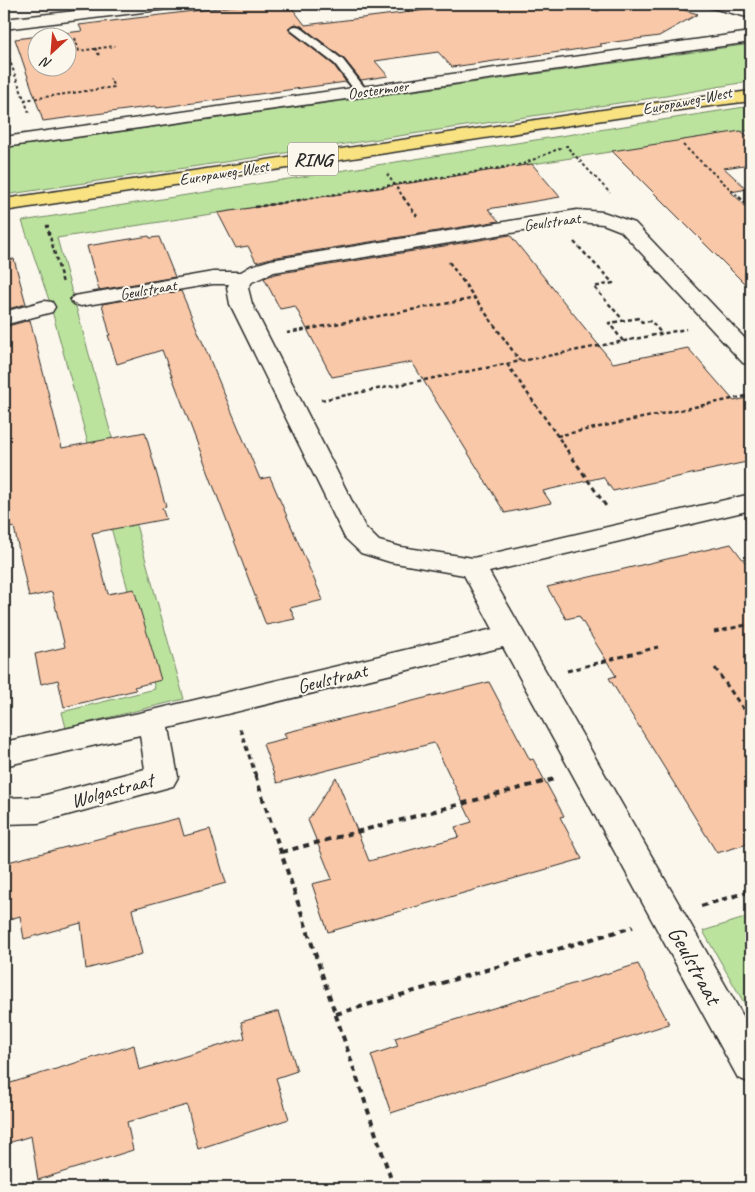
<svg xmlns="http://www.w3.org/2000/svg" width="755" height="1192" font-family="Caveat,sans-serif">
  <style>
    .green { fill: #bbe39e; stroke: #738764 }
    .building { fill: #f9c8a8; stroke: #2b2b2b; fill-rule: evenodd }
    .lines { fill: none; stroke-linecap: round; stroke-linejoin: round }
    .lane-casing { stroke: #2b2b2b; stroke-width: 4 }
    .street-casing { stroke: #2b2b2b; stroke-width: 3 }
    .primary-casing { stroke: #2b2b2b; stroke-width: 3 }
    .path-far3 { stroke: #2b2b2b; stroke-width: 2; stroke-dasharray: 3 2.5; stroke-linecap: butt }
    .path-far2 { stroke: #2b2b2b; stroke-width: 2.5; stroke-dasharray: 4 3; stroke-linecap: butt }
    .path-far1 { stroke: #2b2b2b; stroke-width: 3; stroke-dasharray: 5 4; stroke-linecap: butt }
    .path { stroke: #2b2b2b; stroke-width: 4; stroke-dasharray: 6 5; stroke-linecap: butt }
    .lane { fill: #fbf7ec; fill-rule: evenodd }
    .street { fill: #fbf7ec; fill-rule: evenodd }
    .primary { fill: #f8e281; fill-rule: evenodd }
    .labels { text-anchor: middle; stroke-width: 4; stroke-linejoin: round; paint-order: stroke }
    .far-street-label { font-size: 16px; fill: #2b2b2b; stroke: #fbf7ec }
    .shield { fill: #fbf7ec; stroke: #696865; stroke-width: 1 }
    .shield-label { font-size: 19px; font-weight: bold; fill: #2b2b2b }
    .street-label { font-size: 20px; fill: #2b2b2b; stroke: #fbf7ec }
    .near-street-label { font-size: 24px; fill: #2b2b2b; stroke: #fbf7ec }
  </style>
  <rect width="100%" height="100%" fill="#fbf7ec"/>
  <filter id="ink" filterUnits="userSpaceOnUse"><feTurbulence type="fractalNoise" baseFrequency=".02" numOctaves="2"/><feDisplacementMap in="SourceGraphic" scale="10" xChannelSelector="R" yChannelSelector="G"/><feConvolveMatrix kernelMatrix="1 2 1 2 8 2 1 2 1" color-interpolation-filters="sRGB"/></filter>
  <g filter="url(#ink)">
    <path class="green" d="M751 44V81L666 96 4 195V148Z
      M751 106V130L57 238 184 699 66 728 62 712 155 689 49 300 22 221Z
      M751 916V1015L703 931Z"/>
    <path class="building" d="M251 4H289L305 25 476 4H572L598 11 612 4H662L698 14 659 36 600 44 602 46 452 67 438 52 375 61 388 76 361 80 344 59 301 26 296 24 291 26 289 30 334 65 346 82 157 108 156 106 43 121 15 39 82 31 79 25ZM38 38H68V68H38Z
      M741 131 751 139V164L724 168 747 189 731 192 751 211V290L612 151Z
      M532 164 560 197 488 209 499 221 271 258 256 262 248 246 236 248 218 213Z
      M510 235 613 363 688 348 734 401 751 397V461L613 491 603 477 543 491 551 503 505 513 412 362 332 377 295 306 280 309 264 278 275 274Z
      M149 236 150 238 159 237 175 277 99 290 87 246Z
      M14 259 26 304 4 310V260Z
      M181 291 260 479 270 477 323 600 290 608 295 619 266 625 162 350 117 364 108 335H110L102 304Z
      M30 320 62 448 145 432 166 507 162 508 166 519 92 533 108 594 134 589 161 680 134 687 136 690 64 707 58 680 41 684 35 654 65 647 52 592 29 597 14 527 4 529V327Z
      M731 544 751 570V843L717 853 609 678 616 676 579 616 566 619 547 587Z
      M489 682 530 760 533 759 564 816 560 817 582 859 328 932 312 884 332 879 308 820 336 777 369 861 459 837 455 827 472 822 434 743 277 783 263 744 287 738 284 733Z
      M179 818 184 836 210 829 226 883 132 909 142 954 86 969 81 923 24 939 20 916 4 921V863Z
      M638 964 669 1024 391 1113 371 1055 398 1046 395 1038Z
      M279 1011 297 1071 276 1078 289 1119 198 1149 187 1105 127 1122 133 1150 38 1180 31 1136 8 1143 4 1115V1085L134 1045 139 1070 245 1038 241 1022Z"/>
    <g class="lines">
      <g class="lane-casing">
        <path id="lane" d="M411 4H424L415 10H407L406 8Z
          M296 26 300 27 343 60 368 92 366 95H358L335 64 292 31 290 29 292 27Z"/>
      </g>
      <g class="street-casing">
        <path id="street" d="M139 4H183L181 7 176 8 4 29V19Z
          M706 4H729L751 9V18L708 7Z
          M751 32V42L4 147V137Z
          M577 210 603 212 635 223 751 345V365L743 363 621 231 603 224 577 222 274 272 252 282 248 288 252 304 365 527 379 541 401 547 473 558 751 494V510L489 572 751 1030V1083L738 1078 503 647 169 728 178 777 173 786 38 823 4 824V798L38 797 145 769 140 735 4 766V742L153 710 493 629 464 575 390 562 361 553 345 538 230 304 227 288 229 284H213L81 306 74 304 70 300 74 296 213 272H241L251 266 271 260Z
          M44 301 52 302 55 307 52 312 4 325V312Z"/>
      </g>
      <g class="primary-casing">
        <path id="primary" d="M751 91V101L623 117 4 211V199L623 107Z"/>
      </g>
      <path class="path-far3" d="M75 38 79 51 115 46
        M5 48 30 115
        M95 48 99 55
        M24 100 114 87 110 79
        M683 145 740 198
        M568 146H566L610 193
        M387 174 404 198
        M311 198 523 164 563 147"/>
      <path class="path-far2" d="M403 197 417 216
        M739 197 751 208
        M255 207 319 197
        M49 226H47L63 283
        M574 242 613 283 594 287 624 321
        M449 262 520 361
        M287 333 476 298
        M623 341 609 323 639 318 642 322 651 321 662 334
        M507 364 568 451
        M321 400 686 329
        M557 436 751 395"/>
      <path class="path-far1" d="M567 450 608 509
        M714 632 751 624
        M715 668 751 720
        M567 671 658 647
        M240 729 256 776"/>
      <path class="path" d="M255 775 394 1188
        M282 852 554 779
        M701 906 751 891
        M336 1014 633 927"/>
      <use href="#lane" class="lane"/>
      <use href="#street" class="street"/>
      <use href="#primary" class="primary"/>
    </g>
  </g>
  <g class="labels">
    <g class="far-street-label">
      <text transform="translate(378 89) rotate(-8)" y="6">Oostermoer</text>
      <text transform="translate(687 100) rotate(-11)" y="6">Europaweg-West</text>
      <text transform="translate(224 172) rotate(-9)" y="6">Europaweg-West</text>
      <text transform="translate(552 221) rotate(-8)" y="6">Geulstraat</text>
      <text transform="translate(148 289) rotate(-10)" y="6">Geulstraat</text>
    </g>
    <rect class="shield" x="288" y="142.5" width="50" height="33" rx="4"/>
    <g class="shield-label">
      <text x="313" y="166">RING</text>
    </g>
    <g class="street-label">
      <text transform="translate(332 678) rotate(-14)" y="7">Geulstraat</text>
      <text transform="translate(112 790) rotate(-15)" y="7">Wolgastraat</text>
    </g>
    <g class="near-street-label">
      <text transform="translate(695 965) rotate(61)" y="8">Geulstraat</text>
    </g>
  </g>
  <rect width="755" height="1192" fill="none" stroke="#fbf7ec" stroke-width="20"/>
  <rect x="10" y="10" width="735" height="1172" fill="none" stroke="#2b2b2b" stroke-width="2" filter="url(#ink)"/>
  <g transform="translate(52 52) rotate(206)"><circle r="24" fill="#fbf7ec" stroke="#a8a59f"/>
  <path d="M0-4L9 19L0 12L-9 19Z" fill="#c8321e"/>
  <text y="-8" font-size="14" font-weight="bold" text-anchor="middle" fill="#2b2b2b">N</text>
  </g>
</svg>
